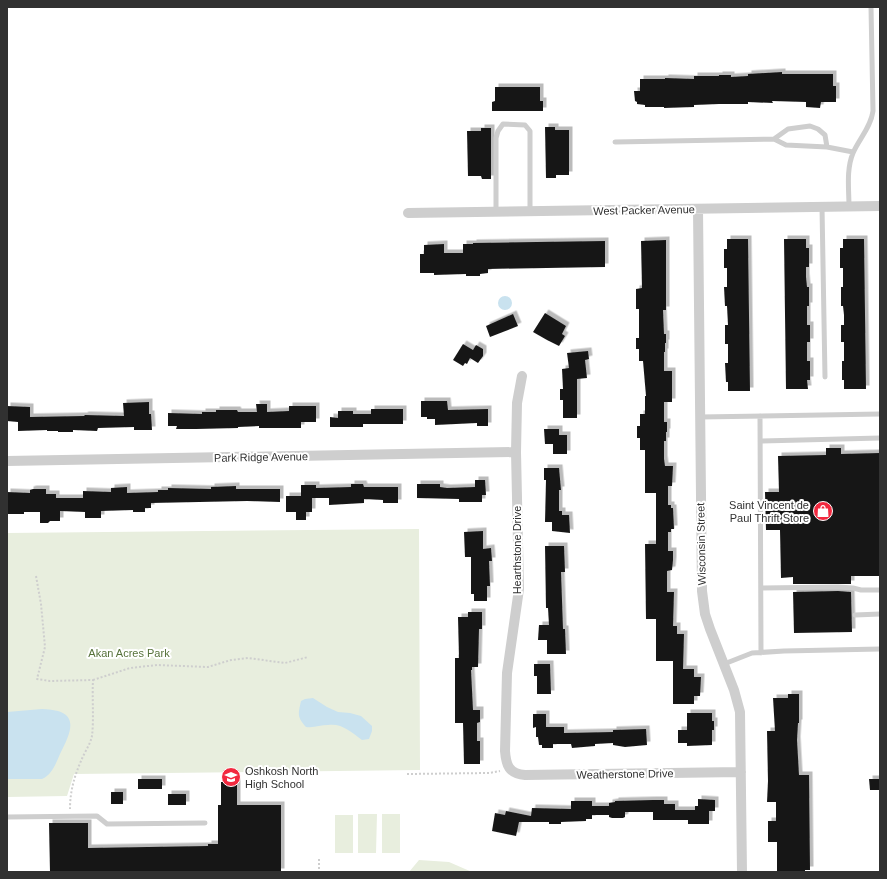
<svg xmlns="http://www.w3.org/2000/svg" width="887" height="879" font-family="Arial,sans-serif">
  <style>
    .green { fill: #e8eede }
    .water { fill: #c9e2ef }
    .building { fill: #181818; filter: url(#shadow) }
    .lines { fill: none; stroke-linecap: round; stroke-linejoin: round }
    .path { stroke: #cecece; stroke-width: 2; stroke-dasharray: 2 2; stroke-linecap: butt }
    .service { stroke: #cecece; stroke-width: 5 }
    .minor { stroke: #cecece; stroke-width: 10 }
    .labels { text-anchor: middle; stroke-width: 4; stroke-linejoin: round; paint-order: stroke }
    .street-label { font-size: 11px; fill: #313131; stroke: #fff }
    .poi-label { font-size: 11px; fill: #313131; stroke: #fff; text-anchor: end }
    .park-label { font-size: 11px; fill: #56713a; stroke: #fff }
  </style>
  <defs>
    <filter id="shadow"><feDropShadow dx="3.5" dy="-3.5" stdDeviation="0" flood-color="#0004"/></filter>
  </defs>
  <rect width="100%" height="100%" fill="#fff"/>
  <path class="green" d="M419 529 420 770 74 774 67 796 7 797V533Z
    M358 814H377L376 853H358Z
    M382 814H400V853H382Z
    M335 815H353V853H335Z
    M419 860 449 862 472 872H409Z"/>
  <path class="water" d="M498 303a7 7 0 1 1 14 0a7 7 0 1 1-14 0Z
    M313 698 327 707 338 712 350 713 361 716 372 726V731L369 739 362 740C351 732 342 723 328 725 320 725 315 728 306 727 297 717 298 714 301 701L305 699Z
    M42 709C80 710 73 729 60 754 56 763 52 775 42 779H7V712Z"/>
  <path class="building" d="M782 72V74H833V86H836V102H821L820 108 806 107V102L772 101 773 103 748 102V104H719L694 105V107L664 108V107H645V105L637 104V102L635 101 634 91H640V79H665V78L694 79V76H719V75H731V77L748 76V74Z
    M495 87H540V101H543V111H492V102L495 101Z
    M545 127H555V130H569V175H556V178H546Z
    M481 128H491V179H482L481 176H468L467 131H481Z
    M727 239H748L750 391H728V382H726L725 363H728V344H725V325H728L727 306H725L724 287H727V268H724V249H727Z
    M784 239H806V248H809V267H806V277L807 287H809V306H807V325H810V342H807V361H810V380H807L808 389H786Z
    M843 239H864L866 389H844V380H842V361H844V342H841V325H844V315L843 306H841V287H843V268H840V248H843Z
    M666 240V310H663L664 334H666V343H665V352H664V371H672V402H664V422H667V432H666V441H664V459L665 466H673L672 486H668V505H671V508H673L674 529H671V532H668V551H673V560L672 570 667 571V592H674L673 626H677V634H684L683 669H694V677H701L700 696H694V704H673V661H656V619H646L645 544H656V493H645V450H640V438H637V426H640V414H645V396H646L643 361H639V349H636V338H639V309H636V289L642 288 641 241Z
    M605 241V267L488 269V273L480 274V276H466V274L434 275V273H420V254H424V245L444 244V253H463V244H473V243Z
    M545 313 566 326 562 334 565 336 559 346 547 340 533 332Z
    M513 314 518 326 490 337 486 326Z
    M463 344 473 350 476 345 483 349V356L478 363 470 358 467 364 465 363 463 366 453 360Z
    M588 351 589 359 585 360 587 378 577 379V418H563V400H560V389H563L562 369 569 368 567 353Z
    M421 401H447L448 410 488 409V426H477V423L435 425V419H427V417H421Z
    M149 402V414H151L152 430H134V427L98 428 97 431 73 430V432H58V431H47V430L18 431V422L7 421V406L30 407V417L84 416 85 415 124 416 123 403Z
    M256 404H267V412L289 411V406H316V422H301V428H259V426L238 427V428L196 429H176L177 426H168V413L202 414V412H216V410H237L238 412H257Z
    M371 409H403V424H363V427H330V417L338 418V411H353V414H371Z
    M544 429H559V435H567V454H553V444H545Z
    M826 448H841V454L880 453V576H851V584H793V577L781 578 780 530H766L765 492H779L778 456 826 455Z
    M544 468H559L561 490H559V511H562V515H569L570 533 552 531V522H545L546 480H544Z
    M475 480H485L486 495H482V502H459V499L417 498V484H440V487L447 488 475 487Z
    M351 484H363L364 487H398V503H383V500L364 499V503L329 505V498H312V512H306V520H296V512H286V496H301V485H316V488L351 487Z
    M236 486V489H280V502L247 501 151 503V508H145V512H133V510L101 511V518H85V512L60 511V521H50L48 523H40V512H24V514H7V492L30 493V490L33 489H46V494H56V498H83V491L111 492V488L127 487V493L158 492V490H168V488L211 489V487Z
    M483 531V549L491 548 492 561H489L490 586H487V601H474V594H471V557H465L464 532Z
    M545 546H564L565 572H561L563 629H565L566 654H547V640H538L539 625H549L548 608H546Z
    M838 591 851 592 852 632 794 633 793 592Z
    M468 612H482V629H479L478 667H472V670H471L473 710H480V722L477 723V741H480V764H464L463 723H455V658H459L458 617H468Z
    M534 664H550L551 694H537V676H534Z
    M788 694H799V723H798L797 740 799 775H809L810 870H805V872H777V842H768V821H776V802H767L768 781 767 731H775L773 698H788Z
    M687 713H712V721H714V730H712V745L687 746V743H678V730H687Z
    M533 714H546V727H564V733L613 732V730L646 729 647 745 625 747 613 745V743L595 744V746L572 748 571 744H553V748H542V745H539L538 737H536V727L533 728Z
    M138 779H162V789H138Z
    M869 779H880V790H870Z
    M221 782H237V805H281V872H50L49 823H88V848L208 846V844H218V805H221Z
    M111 792H123V804H111Z
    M168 794H186V805H168Z
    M698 799 715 800V811H709V824H688V820H653V812H625V817L623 818H612L609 817V815H592V819H586V821L561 822V824H549V822H519L516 836 492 831 495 813 505 815 506 811 531 816 532 808 571 809V801H592V806H609V803L615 802V801L653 800H664V804H675V810H695V806H698Z"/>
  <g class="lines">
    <path class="path" d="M36 576 41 604 45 647 37 679 50 681 93 680C92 696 94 720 92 736 90 745 84 753 81 761 74 777 70 792 70 809
      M93 680 130 668 157 665 208 667 231 660 248 658 285 663 308 657
      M407 774 489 773 500 771
      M319 859V872"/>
    <path class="service" d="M774 139 788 129 810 126 818 129 825 135 827 147
      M615 142 774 139 786 145 827 147 853 152
      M822 207 825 377
      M849 207C849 189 846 170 853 153 859 139 871 127 873 111L871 7
      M496 212V138L498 131 503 124 525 125 530 131V212
      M760 416 761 653
      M700 417 880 414
      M760 441 880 438
      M761 588 838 587 853 588 861 590H880
      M855 615 880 614
      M724 664 752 653 784 651 880 649
      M7 817 97 816 107 824 205 823"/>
    <path class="minor" d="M698 209 702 591 705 614 710 629 734 690 740 712 742 872
      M408 213 880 206
      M522 376 517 403 516 452 519 589 507 673 505 751C506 765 509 774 525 775L741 772
      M7 461 516 452"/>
  </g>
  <defs>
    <g id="shop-disc" transform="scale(1)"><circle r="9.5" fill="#f2293f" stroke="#fff"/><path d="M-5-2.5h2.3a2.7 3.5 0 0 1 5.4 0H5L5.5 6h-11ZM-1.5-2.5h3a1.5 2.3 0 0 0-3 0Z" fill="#fff"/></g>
    <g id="school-disc" transform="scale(1)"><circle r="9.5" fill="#f2293f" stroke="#fff"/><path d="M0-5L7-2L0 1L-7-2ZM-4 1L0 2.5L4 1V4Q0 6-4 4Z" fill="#fff"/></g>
  </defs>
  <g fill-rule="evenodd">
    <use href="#shop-disc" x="823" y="511"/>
    <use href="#school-disc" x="231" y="777"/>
  </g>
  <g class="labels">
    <g class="street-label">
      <text transform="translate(644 210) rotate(-1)" y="4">West Packer Avenue</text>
      <text transform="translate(261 457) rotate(-1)" y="4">Park Ridge Avenue</text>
      <text transform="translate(701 544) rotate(-91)" y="4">Wisconsin Street</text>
      <text transform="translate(517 550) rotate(-90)" y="4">Hearthstone Drive</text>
      <text transform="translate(625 774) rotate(-1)" y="4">Weatherstone Drive</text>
    </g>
    <g class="poi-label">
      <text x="809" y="509">Saint Vincent de<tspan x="809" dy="13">Paul Thrift Store</tspan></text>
      <text x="245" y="775" text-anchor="start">Oshkosh North<tspan x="245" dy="13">High School</tspan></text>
    </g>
    <g class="park-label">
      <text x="129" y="657">Akan Acres Park</text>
    </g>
  </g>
  <rect width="887" height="879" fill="none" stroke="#313131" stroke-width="16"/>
</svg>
